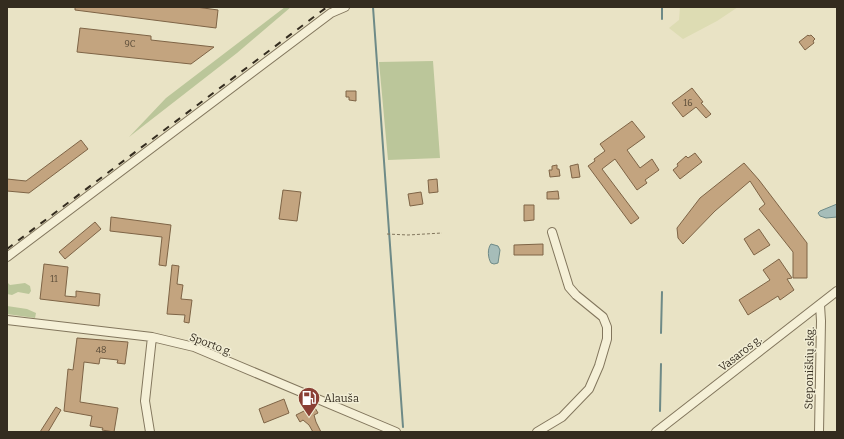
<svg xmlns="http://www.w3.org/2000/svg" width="844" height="439" font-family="Bitter,serif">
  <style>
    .farmland { fill: #dddcb3 }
    .green { fill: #bbc69a }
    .water { fill: #a6bdb9; stroke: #6e8a87 }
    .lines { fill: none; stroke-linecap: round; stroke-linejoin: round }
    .stream { stroke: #6e8a87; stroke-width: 2 }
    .building { fill: #c3a47f; stroke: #7e6446 }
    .minor-casing { stroke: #82765d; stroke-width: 10 }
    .path { stroke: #82765d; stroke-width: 1; stroke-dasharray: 3 2; stroke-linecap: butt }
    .minor { stroke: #f5f0d7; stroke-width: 8 }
    .rail { stroke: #342c1f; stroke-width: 2; stroke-dasharray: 7 7; stroke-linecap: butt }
    .labels { text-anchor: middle; stroke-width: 3; stroke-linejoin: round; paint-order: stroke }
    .number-label { font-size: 9px; fill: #584a37 }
    .street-label { font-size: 11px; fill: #342c1f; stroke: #f1edd4 }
    .poi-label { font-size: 11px; fill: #342c1f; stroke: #f1edd4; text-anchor: start }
  </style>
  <rect width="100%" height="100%" fill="#e9e3c5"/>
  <path class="farmland" d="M680 7H738L717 21 683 39 669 28 679 20Z"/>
  <path class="green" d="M285 7H291L237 53 129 137 166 98Z
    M433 61 440 158 388 160 379 62Z
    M7 278V282L10 285 25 283 30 286 31 291 29 294 18 292 12 295 7 294Z
    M7 306 27 309 36 313 35 318 7 314Z"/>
  <path class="water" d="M837 204V217L826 218 820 216 818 213 820 211Z
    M491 244 498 246 500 250 498 263 494 264 491 263C488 258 487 249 491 244Z"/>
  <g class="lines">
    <path class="stream" d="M373 7 403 427
      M662 19V7
      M661 333 662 292
      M660 411 661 364"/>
  </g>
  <path class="building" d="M75 7H196L218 10 216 28 75 10Z
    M80 28 151 36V40L214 47 191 64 77 52Z
    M808 35 809 36 811 35 815 39 813 41 814 43 805 50 799 42Z
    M692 88 703 102 701 103 711 114 706 118 696 107 683 117 672 103Z
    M346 91H356V101L349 100V97H346Z
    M632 121 645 137 627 150 640 168 652 159 659 170 645 180 647 183 637 190 615 159 602 169 639 218 631 224 588 166 595 161 594 159 605 151 600 144Z
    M81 140 88 149 29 193 7 191V179L26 181Z
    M695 153 702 162 680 179 673 170 678 166 677 164 686 156 688 158Z
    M744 163 759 180 807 243V278H793V252L759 209 765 204 750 181 715 211 683 244 678 238 677 228 700 198Z
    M578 164 580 177 572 178 570 166Z
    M557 165V169H559L560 176 550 177 549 170H552V166Z
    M437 179 438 192 429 193 428 180Z
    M283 190 301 192 297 221 279 219Z
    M558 191 559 199H547V192Z
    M421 192 423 204 410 206 408 194Z
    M524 205H534V220L524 221Z
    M111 217 171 225 166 266 159 265 162 237 110 231Z
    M95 222 101 229 65 259 59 252Z
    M759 229 770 245 754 255 744 239Z
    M543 244V255H514V245Z
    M779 259 792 278 787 279 794 290 780 300 778 296 748 315 739 300 770 280 763 270Z
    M44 264 68 267 65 296 76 297V291L100 294 99 306 40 299Z
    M172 265 179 266 177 284 183 285 181 299 192 300 189 323 184 322 185 315 167 314Z
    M77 338 128 342 125 364 117 363 118 360 100 358 99 364 84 362 80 402 118 408 114 432 102 430 103 428 90 426 92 416 64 411 68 369 73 370Z
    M284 399 289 413 264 423 259 409Z
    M314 406 318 413 314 415 316 422 321 432H313L309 425 303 420 300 422 296 415Z
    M56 407 61 410 48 432H40Z"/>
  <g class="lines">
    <g class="minor-casing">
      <path id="minor" d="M7 257 331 13 345 7
        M7 320 152 337 194 347 396 432
        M150 432 145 401 152 337
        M537 432 562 417 589 389 599 366 607 339V327L603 317 576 295 569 287 552 232
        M656 432 837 291
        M819 432 821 321 820 305"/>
    </g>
    <path class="path" d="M387 234 408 235 442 233"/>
    <use href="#minor" class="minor"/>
    <path class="rail" d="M7 249 327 7"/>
  </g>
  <defs>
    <g id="fuel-pin" transform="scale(1.15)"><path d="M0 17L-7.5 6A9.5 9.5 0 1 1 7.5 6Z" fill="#8a3f34" stroke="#f1edd4"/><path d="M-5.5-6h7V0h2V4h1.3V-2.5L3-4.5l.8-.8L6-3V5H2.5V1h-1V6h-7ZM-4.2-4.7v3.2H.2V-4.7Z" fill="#fff"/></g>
  </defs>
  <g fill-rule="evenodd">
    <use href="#fuel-pin" x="309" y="398"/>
  </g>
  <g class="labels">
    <g class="number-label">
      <text x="130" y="47">9C</text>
      <text x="688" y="106">16</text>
      <text x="54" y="282">11</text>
      <text x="101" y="353">48</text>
    </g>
    <g class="street-label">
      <text transform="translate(211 344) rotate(21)" y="4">Sporto g.</text>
      <text transform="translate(740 353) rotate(-38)" y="4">Vasaros g.</text>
      <text transform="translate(809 368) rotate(-89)" y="4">Steponiškių skg.</text>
    </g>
    <g class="poi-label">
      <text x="324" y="402">Alauša</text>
    </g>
  </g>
  <rect width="844" height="439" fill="none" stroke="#342c1f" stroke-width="16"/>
</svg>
